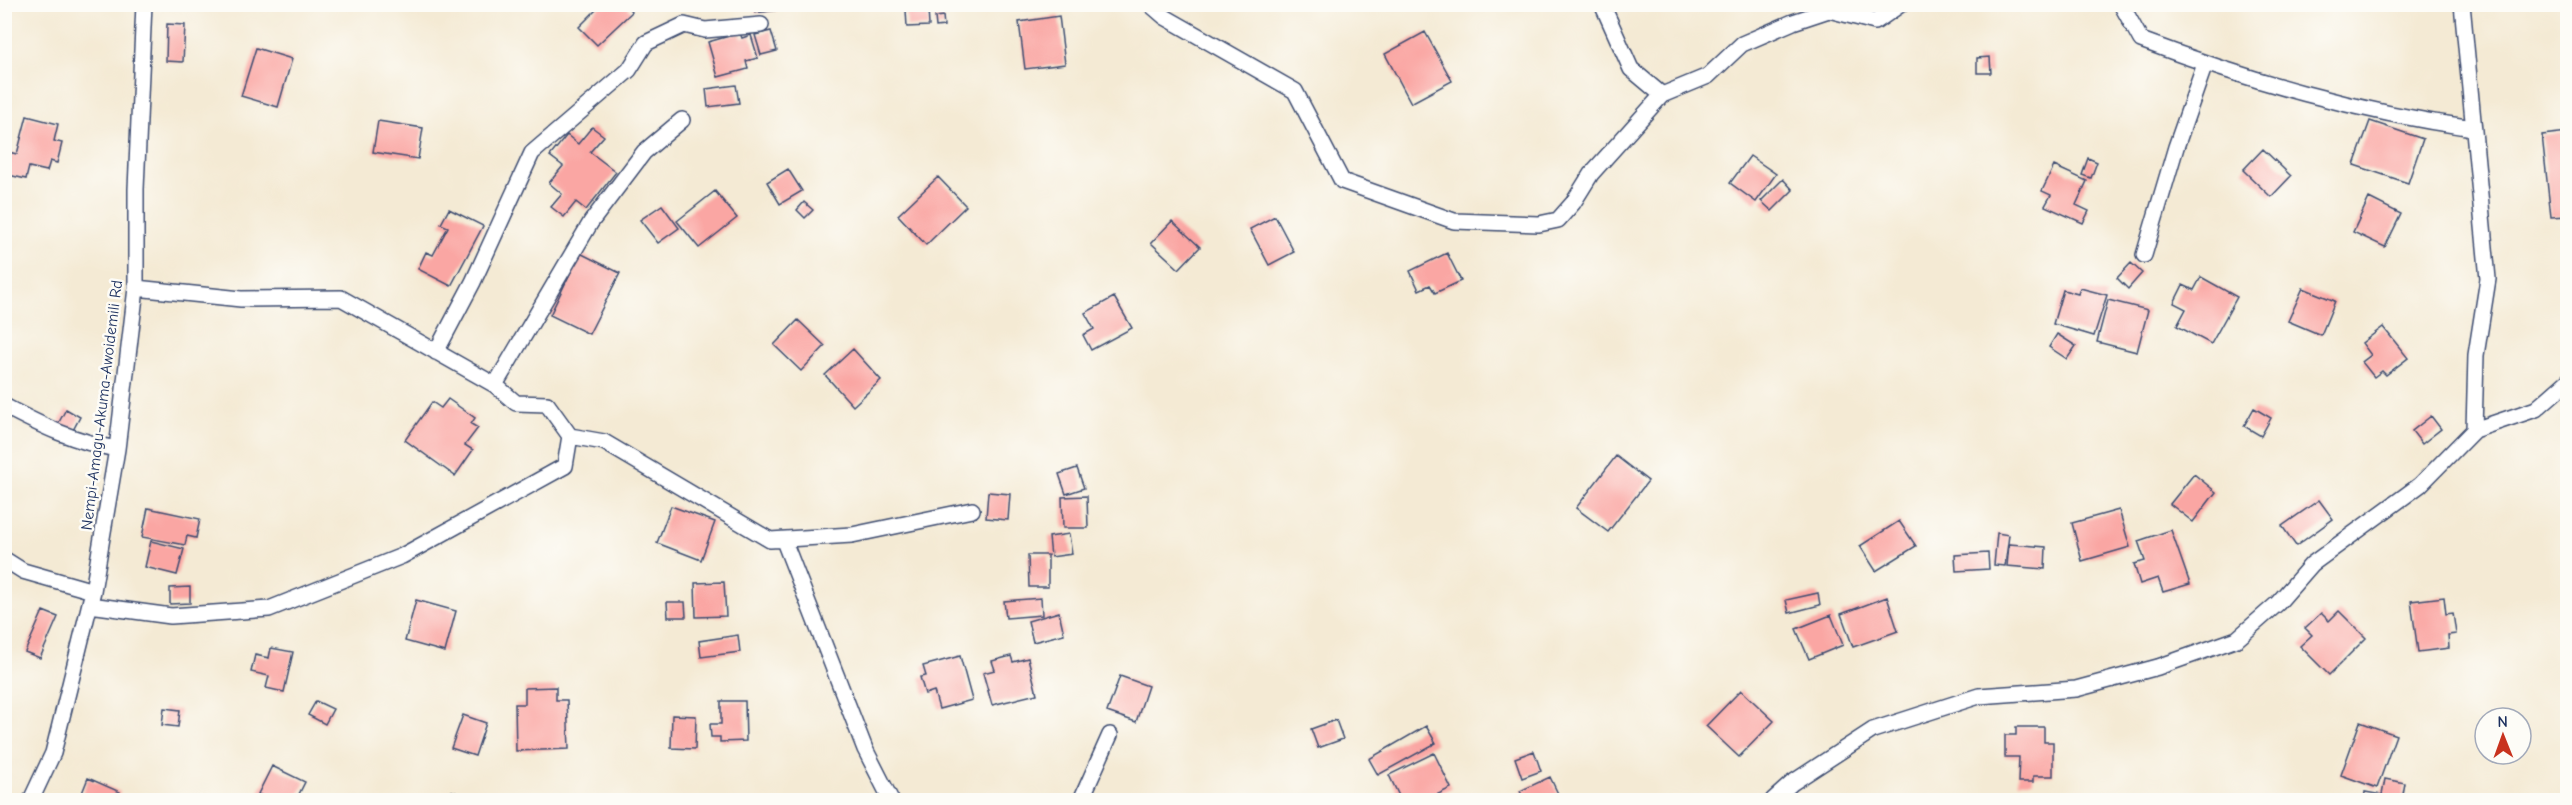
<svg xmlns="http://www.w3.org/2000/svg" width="2572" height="805" font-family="'Comic Neue',sans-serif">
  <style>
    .building { fill: #faa6a3 }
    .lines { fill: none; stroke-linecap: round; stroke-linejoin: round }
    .street-casing { stroke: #3c4b70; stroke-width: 18 }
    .street { stroke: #fff; stroke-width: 15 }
    .labels { text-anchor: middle; stroke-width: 5; stroke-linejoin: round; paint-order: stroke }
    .street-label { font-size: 16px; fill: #1b2f5e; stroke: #fdfcf7 }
  </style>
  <rect width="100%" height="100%" fill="#fdfcf7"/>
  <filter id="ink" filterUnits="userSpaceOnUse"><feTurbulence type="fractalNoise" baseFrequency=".0167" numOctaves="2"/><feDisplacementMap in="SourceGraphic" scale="12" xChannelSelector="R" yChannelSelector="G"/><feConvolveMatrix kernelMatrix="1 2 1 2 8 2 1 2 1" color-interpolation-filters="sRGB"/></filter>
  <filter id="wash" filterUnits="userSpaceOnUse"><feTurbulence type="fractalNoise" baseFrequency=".008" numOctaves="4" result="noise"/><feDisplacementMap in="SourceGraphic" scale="24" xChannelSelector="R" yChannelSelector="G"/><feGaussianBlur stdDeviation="1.35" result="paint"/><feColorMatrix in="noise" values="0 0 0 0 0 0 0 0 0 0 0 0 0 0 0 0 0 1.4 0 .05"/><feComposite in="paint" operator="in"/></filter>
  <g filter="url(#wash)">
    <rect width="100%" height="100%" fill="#f4ead4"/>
    <g id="blocks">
      <path class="building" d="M602 4H625L632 12 597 45 579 27Z
        M754 4H777L778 10 755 13Z
        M928 9 929 26 907 27 906 10Z
        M943 16 944 26 936 27 935 17Z
        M1059 16 1065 64 1025 69 1019 22Z
        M167 24 185 25 183 62 166 61Z
        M771 31 777 51 761 55 755 35Z
        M1425 32 1452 81 1411 103 1385 54Z
        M740 33 742 38 751 35 758 58 746 61 748 69 718 77 708 42Z
        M256 48 292 59 278 107 241 96Z
        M1990 57 1991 73H1977V58Z
        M736 85 739 103 708 107 706 89Z
        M27 116 58 124 54 141 62 143 57 163 50 161 47 171 29 167 26 179 4 174V151L17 154Z
        M378 121 423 128 418 159 373 152Z
        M2370 121 2423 139 2408 183 2354 165Z
        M592 127 604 136 590 152 616 172 586 210 576 202 564 217 551 207 562 194 549 183 563 166 550 156 567 135 578 144Z
        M2568 132V216L2551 217 2542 135Z
        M2263 149 2291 176 2271 197 2243 170Z
        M1750 156 1776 174 1756 202 1730 183Z
        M2088 158 2097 162 2091 178 2082 175Z
        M2054 166 2087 181 2076 205 2089 211 2083 223 2045 206 2051 195 2042 191Z
        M788 169 802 191 780 204 767 182Z
        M938 177 966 206 926 245 898 215Z
        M1783 179 1793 190 1772 211 1761 201Z
        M715 191 737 218 699 248 677 221Z
        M2369 198 2401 214 2385 247 2353 232Z
        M804 202 813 210 805 218 797 210Z
        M662 205 679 228 658 243 640 220Z
        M449 209 483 226 451 286 418 269 426 252 433 255 448 227 441 224Z
        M1275 216 1294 252 1269 265 1250 229Z
        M1172 221 1200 247 1179 269 1151 243Z
        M580 253 620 273 589 334 550 315Z
        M1447 253 1461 281 1435 293 1430 285 1419 290 1410 271Z
        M2131 263 2142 273 2128 289 2117 278Z
        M2201 277 2237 297 2211 344 2177 326 2186 309 2174 303 2183 285 2194 290Z
        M2080 288 2107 295 2094 336 2053 324 2063 290 2078 294Z
        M2303 288 2335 301 2321 335 2288 321Z
        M1114 297 1132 328 1091 350 1083 335 1094 329 1085 313Z
        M2108 300 2148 310 2137 352 2097 342Z
        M798 320 825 346 801 371 774 345Z
        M2383 327 2408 358 2386 375 2382 371 2374 377 2362 362 2371 355 2362 343Z
        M2057 334 2076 346 2067 359 2049 347Z
        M853 349 881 380 853 406 825 375Z
        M448 399 475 418 471 424 478 428 465 445 473 450 455 476 405 440 432 402 441 408Z
        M2254 408 2271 418 2261 436 2244 426Z
        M66 409 80 417 71 434 57 426Z
        M2431 416 2441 429 2422 444 2412 431Z
        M1616 456 1648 481 1608 532 1576 508Z
        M1077 468 1084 488 1066 494 1059 474Z
        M2194 474 2216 492 2193 522 2170 504Z
        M988 492 1010 494 1008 520 986 518Z
        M1087 496 1088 528H1063L1062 497Z
        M2319 500 2333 519 2296 546 2282 526Z
        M671 506 715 522 701 560 657 543Z
        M148 508 200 519 196 538 187 536 185 545 142 537Z
        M2119 510 2130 547 2082 561 2072 523Z
        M1899 521 1916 546 1876 571 1860 546Z
        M2171 530 2190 584 2163 592 2158 578 2140 584 2134 564 2145 561 2138 541Z
        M1997 533 2009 535 2005 566 1994 565Z
        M1069 534 1072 554 1051 557 1049 537Z
        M151 541 184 549 177 575 145 567Z
        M2009 544 2046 547 2045 569 2007 566Z
        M1988 553 1989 569 1956 571 1955 555Z
        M1028 555H1048V587H1029Z
        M724 582 726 616 696 617 695 583Z
        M190 587V603L170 604V588Z
        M1818 593 1820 605 1789 613 1786 600Z
        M1887 597 1898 631 1853 647 1841 614Z
        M2444 597 2446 614 2453 613 2456 634 2448 635 2449 648 2418 652 2411 601Z
        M1041 598 1042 615 1006 618 1004 601Z
        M416 600 456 611 445 652 405 641Z
        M667 602H685L686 617H668Z
        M43 611 58 617 40 658 25 652Z
        M2339 611 2366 638 2329 675 2300 646 2312 635 2305 628 2321 613 2329 621Z
        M1059 612 1064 634 1033 642 1028 621Z
        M1831 615 1843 645 1809 659 1796 629Z
        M738 635 740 652 701 657 699 641Z
        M271 648 293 652 284 692 266 688 269 676 251 672 255 655 269 658Z
        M960 656 972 700 939 709 934 691 925 694 920 677 926 676 923 666Z
        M1011 656 1013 662 1028 658 1037 694 992 705 983 673 995 670 992 661Z
        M1120 676 1148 686 1136 722 1107 712Z
        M556 687V700H567L569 749 516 751 515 704H525V688Z
        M1741 690 1774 721 1739 757 1706 726Z
        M316 701 333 709 325 724 308 715Z
        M721 701H745L746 741 720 742V737H711L710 724H721Z
        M164 708 180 710 178 727 162 725Z
        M463 715 486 723 475 756 451 748Z
        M672 715 696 716 695 749 671 748Z
        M1336 720 1343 739 1318 748 1311 729Z
        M2360 722 2396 735 2377 788 2341 775Z
        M1426 726 1436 743 1378 775 1369 759Z
        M2016 727H2044V742H2053V776H2033V782H2018L2019 757H2005V735H2016Z
        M1534 751 1541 771 1522 778 1515 758Z
        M1434 753 1451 788 1426 800H1401L1389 775Z
        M272 766 305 782 296 800H271L258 794Z
        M1550 777 1561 800H1524L1520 791Z
        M88 778 120 792 116 800 80 798Z
        M2385 779 2405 783 2402 800H2364L2365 792 2382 795Z
        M452 791 475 800H448Z"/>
    </g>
  </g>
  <g filter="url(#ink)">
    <use href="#blocks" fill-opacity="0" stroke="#3c4b70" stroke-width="1.5"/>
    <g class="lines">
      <g class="street-casing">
        <path id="street" d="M1150 4 1165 17 1295 91 1342 181 1454 221 1539 224 1558 220 1573 203 1591 174 1662 95
          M1602 4 1631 69 1662 95 1708 76 1742 44 1793 22 1829 10 1875 22 1901 4
          M2121 4 2141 40C2250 81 2357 112 2473 128
          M2144 255 2176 147 2205 64
          M136 288 241 299 341 298 495 385 516 403 547 404 570 436 604 442 770 540 852 535 972 510
          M436 352 473 282 532 153 629 70 646 43 684 25 705 30 761 25
          M495 385 591 222 644 152 682 120
          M4 406C42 426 75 442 117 449
          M2474 430 2536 409 2568 381
          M784 541 865 749 891 800
          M4 559 23 571 93 591
          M90 605 171 616 269 609 402 556 565 466 570 436
          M31 800 53 753 93 591 117 449 136 288V189L144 4
          M1081 800 1110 735
          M1773 800 1792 783 1873 730 1979 696 2076 689 2158 667 2237 639 2278 603 2312 564 2420 485 2474 430 2476 355 2488 279 2462 4"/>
      </g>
      <use href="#street" class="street"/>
    </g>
  </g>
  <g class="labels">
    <g class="street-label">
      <text transform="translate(101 405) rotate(-83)" y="6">Nempi-Amagu-Akuma-Awoidemili Rd</text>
    </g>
  </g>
  <rect width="2572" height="805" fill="none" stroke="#fdfcf7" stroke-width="24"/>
  <g transform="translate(2503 736) rotate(359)"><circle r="28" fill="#fdfcf7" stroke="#a3aaba" stroke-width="1.5"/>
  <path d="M0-4.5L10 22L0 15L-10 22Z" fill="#c8321e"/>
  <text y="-9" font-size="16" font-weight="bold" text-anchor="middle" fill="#1b2f5e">N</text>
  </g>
</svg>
